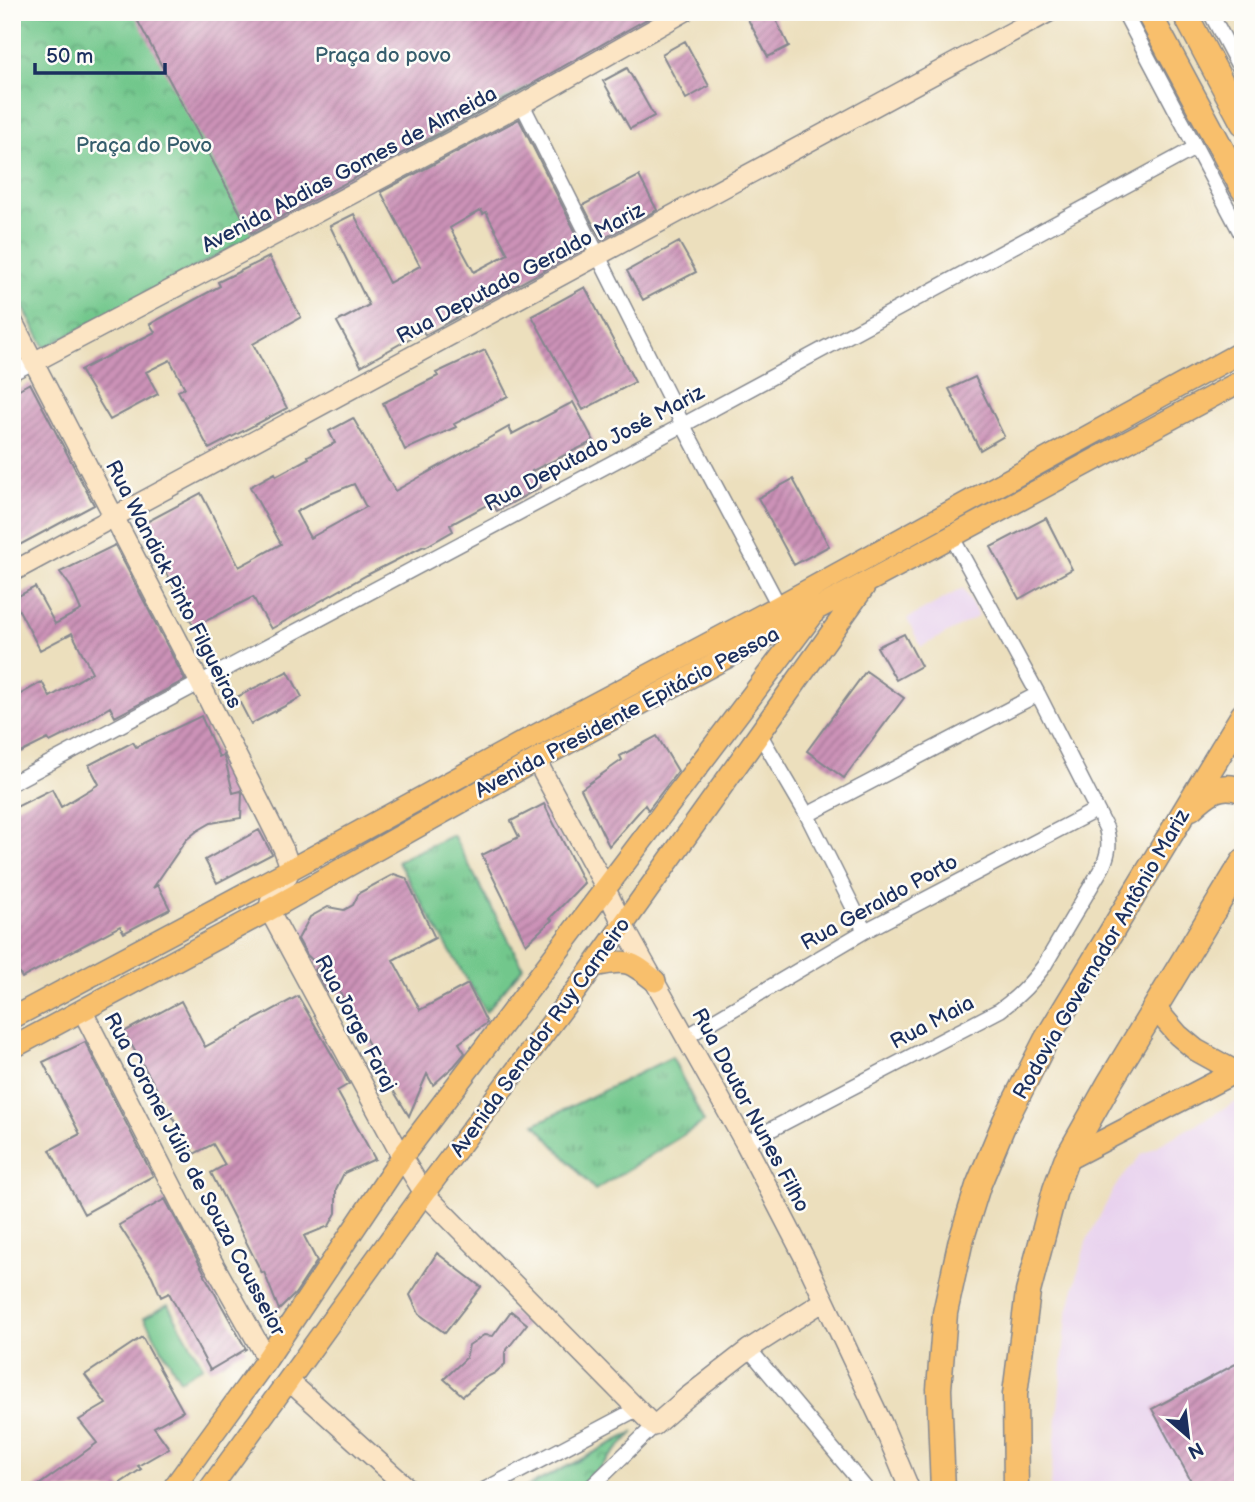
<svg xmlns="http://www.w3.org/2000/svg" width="1255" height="1502" font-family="'Balsamiq Sans',sans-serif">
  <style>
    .built { fill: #e8d2ee }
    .grass { fill: url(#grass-tufts); stroke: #467b75; stroke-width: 2 }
    .park { fill: url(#park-crowns); stroke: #467b75; stroke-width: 2 }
    .garden { fill: #72c78c; stroke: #467b75; stroke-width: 2 }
    .building { fill: url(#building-hatch); fill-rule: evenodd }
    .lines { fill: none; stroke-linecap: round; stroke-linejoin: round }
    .street-casing { stroke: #84878e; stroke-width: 17 }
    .secondary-casing { stroke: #84878e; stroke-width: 22 }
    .primary-casing { stroke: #84878e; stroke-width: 24 }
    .highway-casing { stroke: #84878e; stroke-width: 27 }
    .street { stroke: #fff; stroke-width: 14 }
    .secondary { stroke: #fce5c4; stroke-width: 19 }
    .primary { stroke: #f8bf6c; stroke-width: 21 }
    .highway { stroke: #f8bf6c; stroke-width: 24 }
    .labels { text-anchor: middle; stroke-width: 5; stroke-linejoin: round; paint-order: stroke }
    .park-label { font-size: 21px; fill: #355d6c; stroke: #fdfcf7 }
    .street-label { font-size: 21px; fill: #1b2f5e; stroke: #fdfcf7 }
  </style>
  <defs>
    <pattern id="grass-tufts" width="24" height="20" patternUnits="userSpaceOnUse" patternTransform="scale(1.75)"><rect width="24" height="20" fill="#72c78c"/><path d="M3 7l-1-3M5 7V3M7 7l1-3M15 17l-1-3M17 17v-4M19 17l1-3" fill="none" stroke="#5da276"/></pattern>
    <pattern id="park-crowns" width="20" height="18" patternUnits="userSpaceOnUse" patternTransform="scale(1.75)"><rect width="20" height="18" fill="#72c78c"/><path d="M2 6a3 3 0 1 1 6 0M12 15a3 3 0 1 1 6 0" fill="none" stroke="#5da276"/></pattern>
    <pattern id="building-hatch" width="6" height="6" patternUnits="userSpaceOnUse" patternTransform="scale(1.75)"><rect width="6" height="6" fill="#cc92b7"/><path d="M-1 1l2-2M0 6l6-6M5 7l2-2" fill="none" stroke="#a57898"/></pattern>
  </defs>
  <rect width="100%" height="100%" fill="#fdfcf7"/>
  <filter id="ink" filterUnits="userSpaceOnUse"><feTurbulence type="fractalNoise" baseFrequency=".0143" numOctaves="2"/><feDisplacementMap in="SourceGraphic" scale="14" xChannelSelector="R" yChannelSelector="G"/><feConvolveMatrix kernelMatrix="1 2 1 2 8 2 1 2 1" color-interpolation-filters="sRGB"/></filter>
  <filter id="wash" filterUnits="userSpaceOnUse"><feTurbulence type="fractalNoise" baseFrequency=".00686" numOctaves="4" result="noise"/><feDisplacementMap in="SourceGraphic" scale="28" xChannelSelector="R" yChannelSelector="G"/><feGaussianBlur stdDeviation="1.57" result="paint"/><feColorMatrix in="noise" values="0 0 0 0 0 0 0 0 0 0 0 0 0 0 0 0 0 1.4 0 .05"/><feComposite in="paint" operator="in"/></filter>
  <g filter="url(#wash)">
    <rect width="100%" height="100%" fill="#ecdfbd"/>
    <path class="built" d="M963 588 979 616 921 647 907 619Z
      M1243 1098V1490H1050L1067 1316 1086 1242 1115 1187 1141 1155Z"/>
    <path class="grass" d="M453 835 523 967 486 1012 397 861Z
      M672 1057 704 1122 595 1190 535 1124Z"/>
    <path class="park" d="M12 12H671L45 348 12 286Z
      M634 1432 578 1490H521Z"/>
    <path class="garden" d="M168 1305 203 1366 180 1380 144 1318Z"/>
    <g id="blocks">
      <path class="building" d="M133 12H659L516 93 251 233Z
        M744 12H772L789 46 768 57Z
        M685 41 709 86 686 99 662 54Z
        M627 68 654 116 630 129 603 81Z
        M519 119 584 249 425 335 423 331 361 366 337 322 369 305 330 226 354 214 389 283 420 266 381 192ZM481 210 483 214 486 212 508 254 474 272 450 228Z
        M639 176 657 210 601 240 583 205Z
        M679 242 696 272 643 300 627 271Z
        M269 257 301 317 253 344 287 408 209 449 178 391 185 388 170 360 146 372 158 394 110 420 80 370 155 332 150 324 220 286 218 282Z
        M585 287 635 382 583 410 532 316Z
        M485 350 508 396 454 424 456 427 405 450 383 403 438 376 436 373Z
        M975 377 1004 436 980 450 949 389Z
        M30 383 94 505 12 549V393Z
        M573 402 594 441 532 471 541 487 497 511 492 502 450 525 453 531 425 547 424 546 367 575 271 629 253 597 194 627 141 525 201 493 239 567 281 544 250 487 275 473 276 476 309 458 308 456 335 443 329 431 353 418 395 491 509 427 512 434ZM354 484 366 507 310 538 296 512 327 495Z
        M793 479 829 546 794 565 758 498Z
        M1046 518 1072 569 1019 599 991 547Z
        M115 545 185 680 115 717 110 707 70 732 50 742 48 739 18 754 17 753 12 755V699L42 682 50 697 92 672 72 633 40 650 13 599 35 587 55 624 81 610 71 587 60 572Z
        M904 634 921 666 896 680 877 647Z
        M288 671 302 697 251 724 237 697Z
        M866 671 904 698 844 778 807 751Z
        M201 716 219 757 223 755 226 763 233 793 241 791 242 793 241 818 211 823 197 831 186 840 153 888 158 885 170 909 124 933 120 926 22 978 12 960V809L52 789 61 807 99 784 89 765 133 742 136 747Z
        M657 736 678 771 648 810 645 805 609 846 581 789 622 760 620 756Z
        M544 804 584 883 550 918 552 920 526 944 482 855 519 837 511 821Z
        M259 830 272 854 217 883 205 860Z
        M394 874 406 878 435 938 393 960 420 1010 468 984 487 1023 459 1043 465 1053 454 1066 433 1085 427 1074 409 1116 380 1069 382 1068 338 989 329 993 326 991 315 970 319 966 307 955 298 939 310 917 328 907 344 910 353 905 359 893Z
        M298 996 349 1084 337 1091 375 1159 344 1173 336 1189V1213L329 1226 304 1236 317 1261 295 1294 279 1310 264 1272 262 1273 211 1173 225 1165 213 1144 194 1154 124 1032 181 1001 205 1047Z
        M85 1042 153 1176 84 1214 50 1150 80 1134 43 1062Z
        M165 1199 205 1274H204L246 1349 210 1370 169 1293 161 1297 152 1276 119 1225Z
        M437 1253 481 1287 445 1333 419 1314 410 1295Z
        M511 1311 527 1324 505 1352V1364L495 1373 483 1379 463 1396 444 1379 466 1358 469 1345 484 1335 493 1336Z
        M142 1337 183 1411 154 1427 169 1448 138 1466 141 1469 119 1484 123 1490H32L97 1443 79 1420 106 1404 85 1375Z
        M1243 1360V1490H1196L1152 1409Z"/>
    </g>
  </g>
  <g filter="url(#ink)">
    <use href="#blocks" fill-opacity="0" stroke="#84878e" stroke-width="2"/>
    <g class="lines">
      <g class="street-casing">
        <path id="street" d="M1124 12 1243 237
          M1210 12 1243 74
          M522 104 683 425 779 606
          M12 373 34 362
          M759 733 807 815 865 931
          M12 783 683 425 1195 148
          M807 815 1038 694
          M686 1037 865 931 1096 810
          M745 1143 1000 1010C1018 997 1031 984 1044 966L1103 866C1109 852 1110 843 1106 828L1038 694 952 537
          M749 1349 867 1490
          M484 1490 637 1409
          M588 1490 654 1426"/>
      </g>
      <g class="secondary-casing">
        <path id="secondary" d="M12 320 200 683 283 848C285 854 290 864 289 870 289 883 269 890 269 910L402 1157 424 1193 654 1426 686 1398 749 1349 824 1301
          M34 362 522 104 684 12
          M12 572 1049 12
          M536 760 602 881 623 925 745 1143 804 1257 882 1423 910 1490
          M82 1010 194 1229 267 1359
          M289 1381 410 1490"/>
      </g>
      <g class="primary-casing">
        <path id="primary" d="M594 966C627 959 629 960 655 981
          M1155 1008 1178 1035 1196 1050 1236 1072
          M12 1018 304 862 525 741 779 606 1243 351
          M12 1048 269 910 536 760 1243 380
          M1066 1160 1243 1068
          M172 1490 267 1359 402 1157 812 616
          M209 1490 424 1193 578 988 864 587"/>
      </g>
      <g class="highway-casing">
        <path id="highway" d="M1148 12 1243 189
          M1184 12 1243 123
          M1191 808C1207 793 1221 781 1243 791
          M943 1490 939 1389 945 1313 960 1244 978 1186 1005 1121 1046 1040 1243 715
          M1016 1490 1015 1394 1028 1292 1055 1190 1066 1160 1110 1082 1243 862"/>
      </g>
      <use href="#street" class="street"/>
      <use href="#secondary" class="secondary"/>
      <use href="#primary" class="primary"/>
      <use href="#highway" class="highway"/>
    </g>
  </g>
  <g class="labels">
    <g class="park-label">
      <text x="383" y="62">Praça do povo</text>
      <text x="144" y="152">Praça do Povo</text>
    </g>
    <g class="street-label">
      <text transform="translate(349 169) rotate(-28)" y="7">Avenida Abdias Gomes de Almeida</text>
      <text transform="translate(520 273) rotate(-28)" y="7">Rua Deputado Geraldo Mariz</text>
      <text transform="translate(594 448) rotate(-28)" y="7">Rua Deputado José Mariz</text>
      <text transform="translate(174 584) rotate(63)" y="7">Rua Wandick Pinto Filgueiras</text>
      <text transform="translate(627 712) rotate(-28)" y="7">Avenida Presidente Epitácio Pessoa</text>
      <text transform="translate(879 902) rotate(-29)" y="7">Rua Geraldo Porto</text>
      <text transform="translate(1101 954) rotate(-60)" y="7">Rodovia Governador Antônio Mariz</text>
      <text transform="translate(932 1022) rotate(-28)" y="7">Rua Maia</text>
      <text transform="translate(356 1023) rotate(62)" y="7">Rua Jorge Faraj</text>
      <text transform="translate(540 1037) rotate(-54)" y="7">Avenida Senador Ruy Carneiro</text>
      <text transform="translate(751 1110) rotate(62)" y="7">Rua Doutor Nunes Filho</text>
      <text transform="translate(195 1174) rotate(62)" y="7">Rua Coronel Júlio de Souza Cousseior</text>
    </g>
  </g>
  <rect width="1255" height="1502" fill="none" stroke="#fdfcf7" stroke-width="42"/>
  <g transform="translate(1188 1436) rotate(152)" stroke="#fdfcf7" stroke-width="5" paint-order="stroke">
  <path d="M0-5L12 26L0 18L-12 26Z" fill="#1b2f5e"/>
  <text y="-10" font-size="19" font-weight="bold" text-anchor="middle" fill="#1b2f5e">N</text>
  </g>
  <path d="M35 63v10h130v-10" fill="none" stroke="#1b2f5e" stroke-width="3.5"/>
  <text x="46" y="63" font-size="21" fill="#1b2f5e" stroke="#fdfcf7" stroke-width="5" paint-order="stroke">50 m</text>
</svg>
